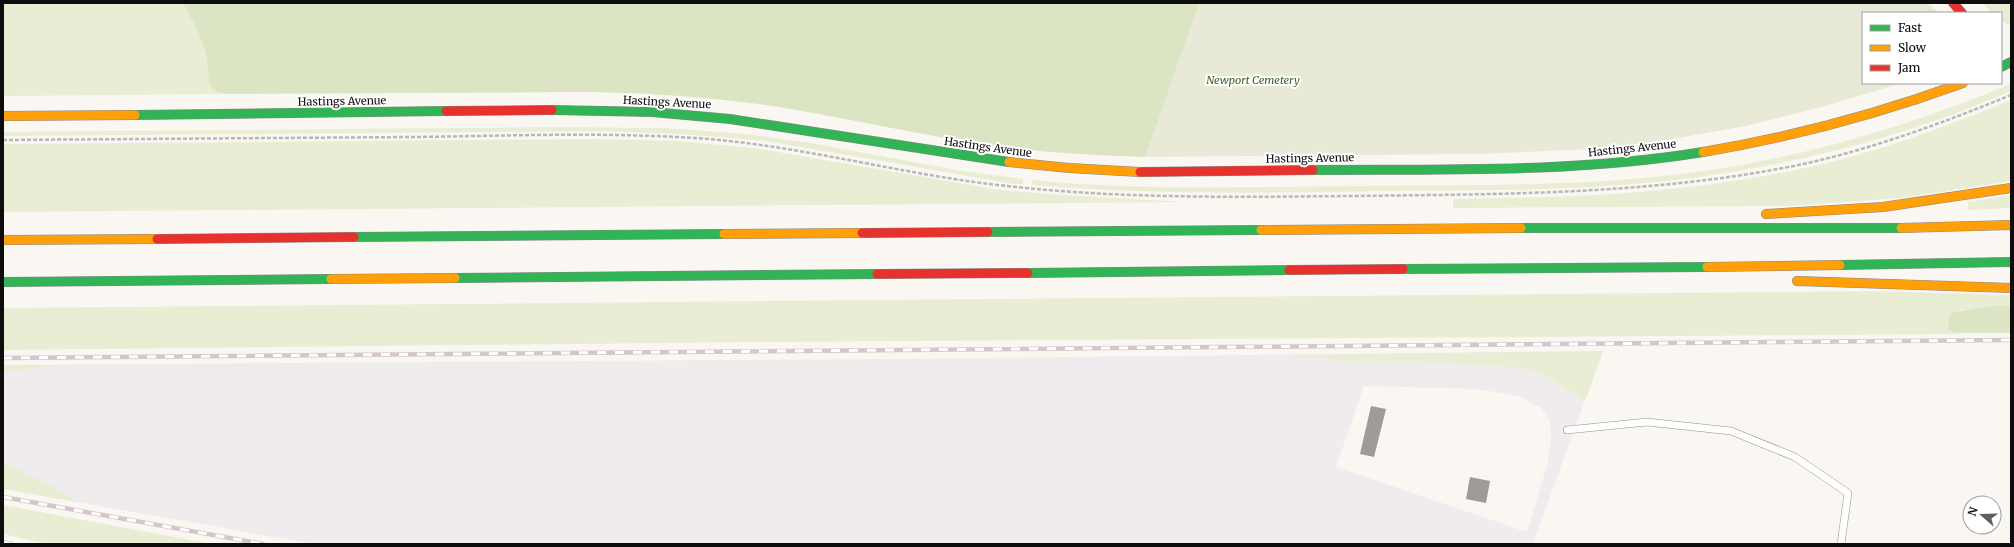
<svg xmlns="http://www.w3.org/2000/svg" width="2014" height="547" font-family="Merriweather,serif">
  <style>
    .industrial { fill: #f0ecee; fill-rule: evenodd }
    .green { fill: #e9edd4 }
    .forest { fill: #dbe4c3 }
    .cemetery { fill: #e9e9d8 }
    .building { fill: #9e9b98 }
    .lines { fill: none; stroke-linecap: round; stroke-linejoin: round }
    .lane-casing { stroke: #949290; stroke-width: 8 }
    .fast-casing { stroke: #8a8987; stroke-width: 10 }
    .slow-casing { stroke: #8a8987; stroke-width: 10 }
    .jam-casing { stroke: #8a8987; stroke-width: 10 }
    .path { stroke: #b8b7b6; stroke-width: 2.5; stroke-dasharray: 4 2; stroke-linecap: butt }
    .lane { stroke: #fefefd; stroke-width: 7 }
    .fast { stroke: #30b455; stroke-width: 9 }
    .slow { stroke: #ff9f0a; stroke-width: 9 }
    .jam { stroke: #e5322d; stroke-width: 9 }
    .rail-casing { stroke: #d5c7c9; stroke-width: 4.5 }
    .rail { stroke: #fff; stroke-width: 3; stroke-dasharray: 9; stroke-linecap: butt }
    .labels { text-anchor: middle; stroke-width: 4; stroke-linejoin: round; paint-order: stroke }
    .park-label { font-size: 11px; font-style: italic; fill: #3e5f24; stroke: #fff }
    .street-label { font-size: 11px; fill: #0d0d0d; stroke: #fff }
  </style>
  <rect width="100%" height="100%" fill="#faf7f2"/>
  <path class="industrial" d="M1603 351 1533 544H314L3 489V365L888 359ZM1364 386 1477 389 1519 396 1541 408 1550 421 1551 441 1547 465 1527 532 1336 467Z"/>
  <path class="green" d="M3 3H183L199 34 206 53 209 84 217 92 227 94 3 96Z
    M1983 3H2011V26L2001 21V13H1992Z
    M2011 84V91C1887 145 1755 175 1620 185 1544 191 1467 190 1391 191 1271 193 1152 195 1032 185V180C1140 191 1249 187 1356 186 1456 184 1556 187 1655 177 1780 164 1895 132 2011 84Z
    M2011 100V181L1901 198 1789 206 1453 208V199C1516 197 1578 198 1640 192 1708 186 1777 176 1843 159 1900 144 1956 122 2011 100Z
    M555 127 666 128 746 134 811 143 962 171 1023 179V184H1014L766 141 681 134 600 131 3 136V132Z
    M599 139 679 141 754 148 994 189 1059 195 1185 202 3 212V144Z
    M2011 195V208L1968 210V202Z
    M1877 291 2011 295V306L1958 310 1957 333 1963 334 757 342 3 350V308Z
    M1603 351 1585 401 1549 377 1523 368 1419 361H1352L1280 355Z
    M3 365H58L3 372Z
    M3 462 54 487 78 502 3 489Z
    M3 505 212 544H46L3 534Z"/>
  <path class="forest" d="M183 3H1209L1154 157H1145C1096 155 1046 153 997 146 922 136 848 118 773 106 711 97 649 93 586 92L227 94 217 92 209 84 206 53 199 34Z
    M1992 306H2011V333H1957L1953 332 1948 328 1949 318 1954 312Z"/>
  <path class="cemetery" d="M1199 3H1927L1940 13H1863V83H1902L1825 106 1746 126 1661 141 1591 149 1478 154 1145 157Z"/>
  <path class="building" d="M1371 406 1386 409 1374 457 1360 454Z
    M1470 477 1490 481 1486 503 1466 499Z"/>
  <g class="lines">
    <g class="lane-casing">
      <path id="lane" d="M1567 430 1647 422 1731 431 1795 457 1848 493 1841 544"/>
    </g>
    <g class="fast-casing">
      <path id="fast" d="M2001 67 2011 62
        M552 110 652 112 730 119 1009 162
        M135 115 446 111
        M1313 170C1443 169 1575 173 1703 152
        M1521 228H1901
        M988 232 1261 230
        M354 237 724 234
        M1840 265 2011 262
        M1403 269 1707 267
        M1028 273 1289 270
        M455 278 877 274
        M3 282 331 279"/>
    </g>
    <g class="slow-casing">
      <path id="slow" d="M3 116 135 115
        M1703 152C1793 137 1878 114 1963 83
        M1009 162 1069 168 1140 172
        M1766 214 1883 207 2011 188
        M1901 228 2011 225
        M1261 230 1521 228
        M724 234 862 233
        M3 240 157 239
        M1707 267 1840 265
        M331 279 455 278
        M1797 281 2011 288"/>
    </g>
    <g class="jam-casing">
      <path id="jam" d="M1953 3 1962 13
        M446 111 552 110
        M1140 172 1313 170
        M862 233 988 232
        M157 239 354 237
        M1289 270 1403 269
        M877 274 1028 273"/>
    </g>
    <path class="path" d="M3 140C139 139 274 138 410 137 505 136 600 132 695 138 801 145 902 175 1007 186 1122 199 1237 197 1352 196 1505 194 1658 195 1808 163 1878 147 1945 122 2011 95"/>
    <use href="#lane" class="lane"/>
    <use href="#fast" class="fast"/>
    <use href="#slow" class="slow"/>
    <use href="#jam" class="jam"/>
    <g class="rail-casing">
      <path id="rail" d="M3 358 2011 340
        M3 497 263 544
        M3 542 11 544"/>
    </g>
    <use href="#rail" class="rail"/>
  </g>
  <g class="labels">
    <g class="park-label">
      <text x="1253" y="84">Newport Cemetery</text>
    </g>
    <g class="street-label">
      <text transform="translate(342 101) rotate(-1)" y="4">Hastings Avenue</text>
      <text transform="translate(667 102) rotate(3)" y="4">Hastings Avenue</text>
      <text transform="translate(988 147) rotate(8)" y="4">Hastings Avenue</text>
      <text transform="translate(1632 148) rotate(-6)" y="4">Hastings Avenue</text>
      <text transform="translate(1310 158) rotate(-1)" y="4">Hastings Avenue</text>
    </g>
  </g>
  <rect width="2014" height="547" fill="none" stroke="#0d0d0d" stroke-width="8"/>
  <rect x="1862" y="12" width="140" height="72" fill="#ffffff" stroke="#9e9e9e"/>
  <rect x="1870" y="25" width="20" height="6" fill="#30b455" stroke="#9e9e9e"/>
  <text x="1898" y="32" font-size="12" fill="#0d0d0d">Fast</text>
  <rect x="1870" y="45" width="20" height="6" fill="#ff9f0a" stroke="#9e9e9e"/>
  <text x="1898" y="52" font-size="12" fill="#0d0d0d">Slow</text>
  <rect x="1870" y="65" width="20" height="6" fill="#e5322d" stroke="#9e9e9e"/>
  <text x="1898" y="72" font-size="12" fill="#0d0d0d">Jam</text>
  <g transform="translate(1982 515) rotate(290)"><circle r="19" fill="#ffffff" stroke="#9e9e9e"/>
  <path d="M0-3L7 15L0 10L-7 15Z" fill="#605f5d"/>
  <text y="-6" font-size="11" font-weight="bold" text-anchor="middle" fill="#0d0d0d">N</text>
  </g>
</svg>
